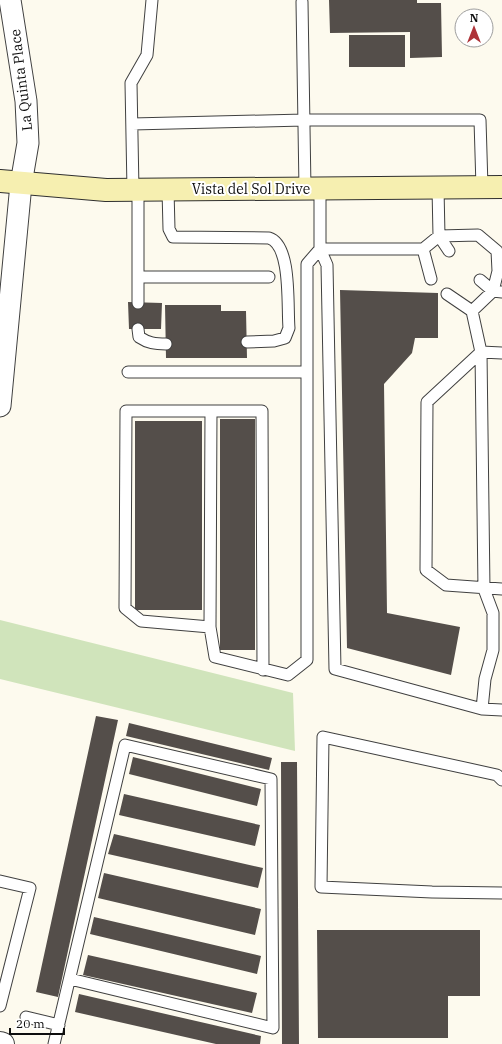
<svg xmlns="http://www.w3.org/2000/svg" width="502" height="1044" font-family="'IBM Plex Serif',serif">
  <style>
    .green { fill: #d0e4bb }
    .building { fill: #544e4a }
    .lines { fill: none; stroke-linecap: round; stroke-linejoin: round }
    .service-casing { stroke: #404040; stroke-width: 13 }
    .minor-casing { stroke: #404040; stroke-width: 23 }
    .tertiary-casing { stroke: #404040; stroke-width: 24 }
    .secondary-casing { stroke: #2f2f2f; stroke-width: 24 }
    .service { stroke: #fff; stroke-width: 11 }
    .minor { stroke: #fff; stroke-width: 21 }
    .tertiary { stroke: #fff; stroke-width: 22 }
    .secondary { stroke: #f6efb0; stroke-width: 22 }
    .labels { text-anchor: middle; stroke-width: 4; stroke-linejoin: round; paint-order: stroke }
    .street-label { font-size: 14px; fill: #0d0d0d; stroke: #fff }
  </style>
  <rect width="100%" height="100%" fill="#fdfaee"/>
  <path class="green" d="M0 620 293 693 295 751 0 679Z"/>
  <path class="building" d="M329 0H417V3H441L442 57 410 58V32L330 33Z
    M349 35H405V67H349Z
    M340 290 438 293V338H415L412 353 384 384 387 613 460 627 451 675 347 648Z
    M128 302 162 303 161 329H129Z
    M165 305H221V311H246L247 358H166Z
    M220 419H255V650H220Z
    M135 421H202V610H135Z
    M96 716 118 720 58 997 36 992Z
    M129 723 272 758 269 770 126 736Z
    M133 757 261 789 257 806 129 774Z
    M281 762H297L299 1044H282Z
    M124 794 260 825 255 846 119 815Z
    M114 834 263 868 258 888 108 854Z
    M104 873 261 909 255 935 98 898Z
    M94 917 261 956 257 974 90 934Z
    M317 930H480V996H448V1038H318Z
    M88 955 257 993 252 1013 83 975Z
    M79 994 261 1036 260 1044H216L75 1012Z"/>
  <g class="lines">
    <g class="service-casing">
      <path id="service" d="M302 2 305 189
        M132 124 304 120H480L482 187
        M320 188V249H423L439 236 438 188
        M133 190 131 83 147 55 152 0
        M138 190V303
        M168 190 169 229 173 237 269 238C292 245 287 307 289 328L285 338 274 341 247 342
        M439 236 478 235 497 251 498 271 493 291 480 280
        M439 236 449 251
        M423 249 431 279
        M139 277H269
        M502 292 493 291 472 311 481 352 484 589 493 613V650L485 679 482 709 502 710
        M447 294 472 311
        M138 329 139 337C148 343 155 344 166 344
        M502 353 481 352 427 402 426 570 446 585 502 589
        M128 372H307V264L320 249 327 265 335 669 482 709
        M210 627 211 411
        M263 670 262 411H126L125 608 141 621 210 627 215 657 288 675 307 660V372
        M502 780 497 775 323 737 321 887 432 892 502 893
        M0 881 30 888 0 1006
        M26 1017 59 1025
        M54 1044 125 745 271 779 273 1028 70 979"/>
    </g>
    <g class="minor-casing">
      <path id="minor" d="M0 406 21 184 28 143 26 101 10 0"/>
    </g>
    <g class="tertiary-casing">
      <path id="tertiary" d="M0 1043 3 1044"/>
    </g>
    <g class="secondary-casing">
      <path id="secondary" d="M0 181 106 190 502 187"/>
    </g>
    <use href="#service" class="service"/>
    <use href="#minor" class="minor"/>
    <use href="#tertiary" class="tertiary"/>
    <use href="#secondary" class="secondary"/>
  </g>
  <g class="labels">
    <g class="street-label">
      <text transform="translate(21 80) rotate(-97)" y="5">La Quinta Place</text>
      <text x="251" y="194">Vista del Sol Drive</text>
    </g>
  </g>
  <g transform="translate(474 28)"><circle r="19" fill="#ffffff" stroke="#9e9e9e"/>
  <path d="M0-3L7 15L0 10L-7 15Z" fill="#ae3338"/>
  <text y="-6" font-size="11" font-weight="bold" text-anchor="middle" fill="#0d0d0d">N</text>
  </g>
  <path d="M10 1028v6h54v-6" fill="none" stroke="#0d0d0d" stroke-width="2"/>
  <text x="16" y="1028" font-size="12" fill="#0d0d0d" stroke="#ffffff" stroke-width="3" paint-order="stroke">20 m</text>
</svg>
